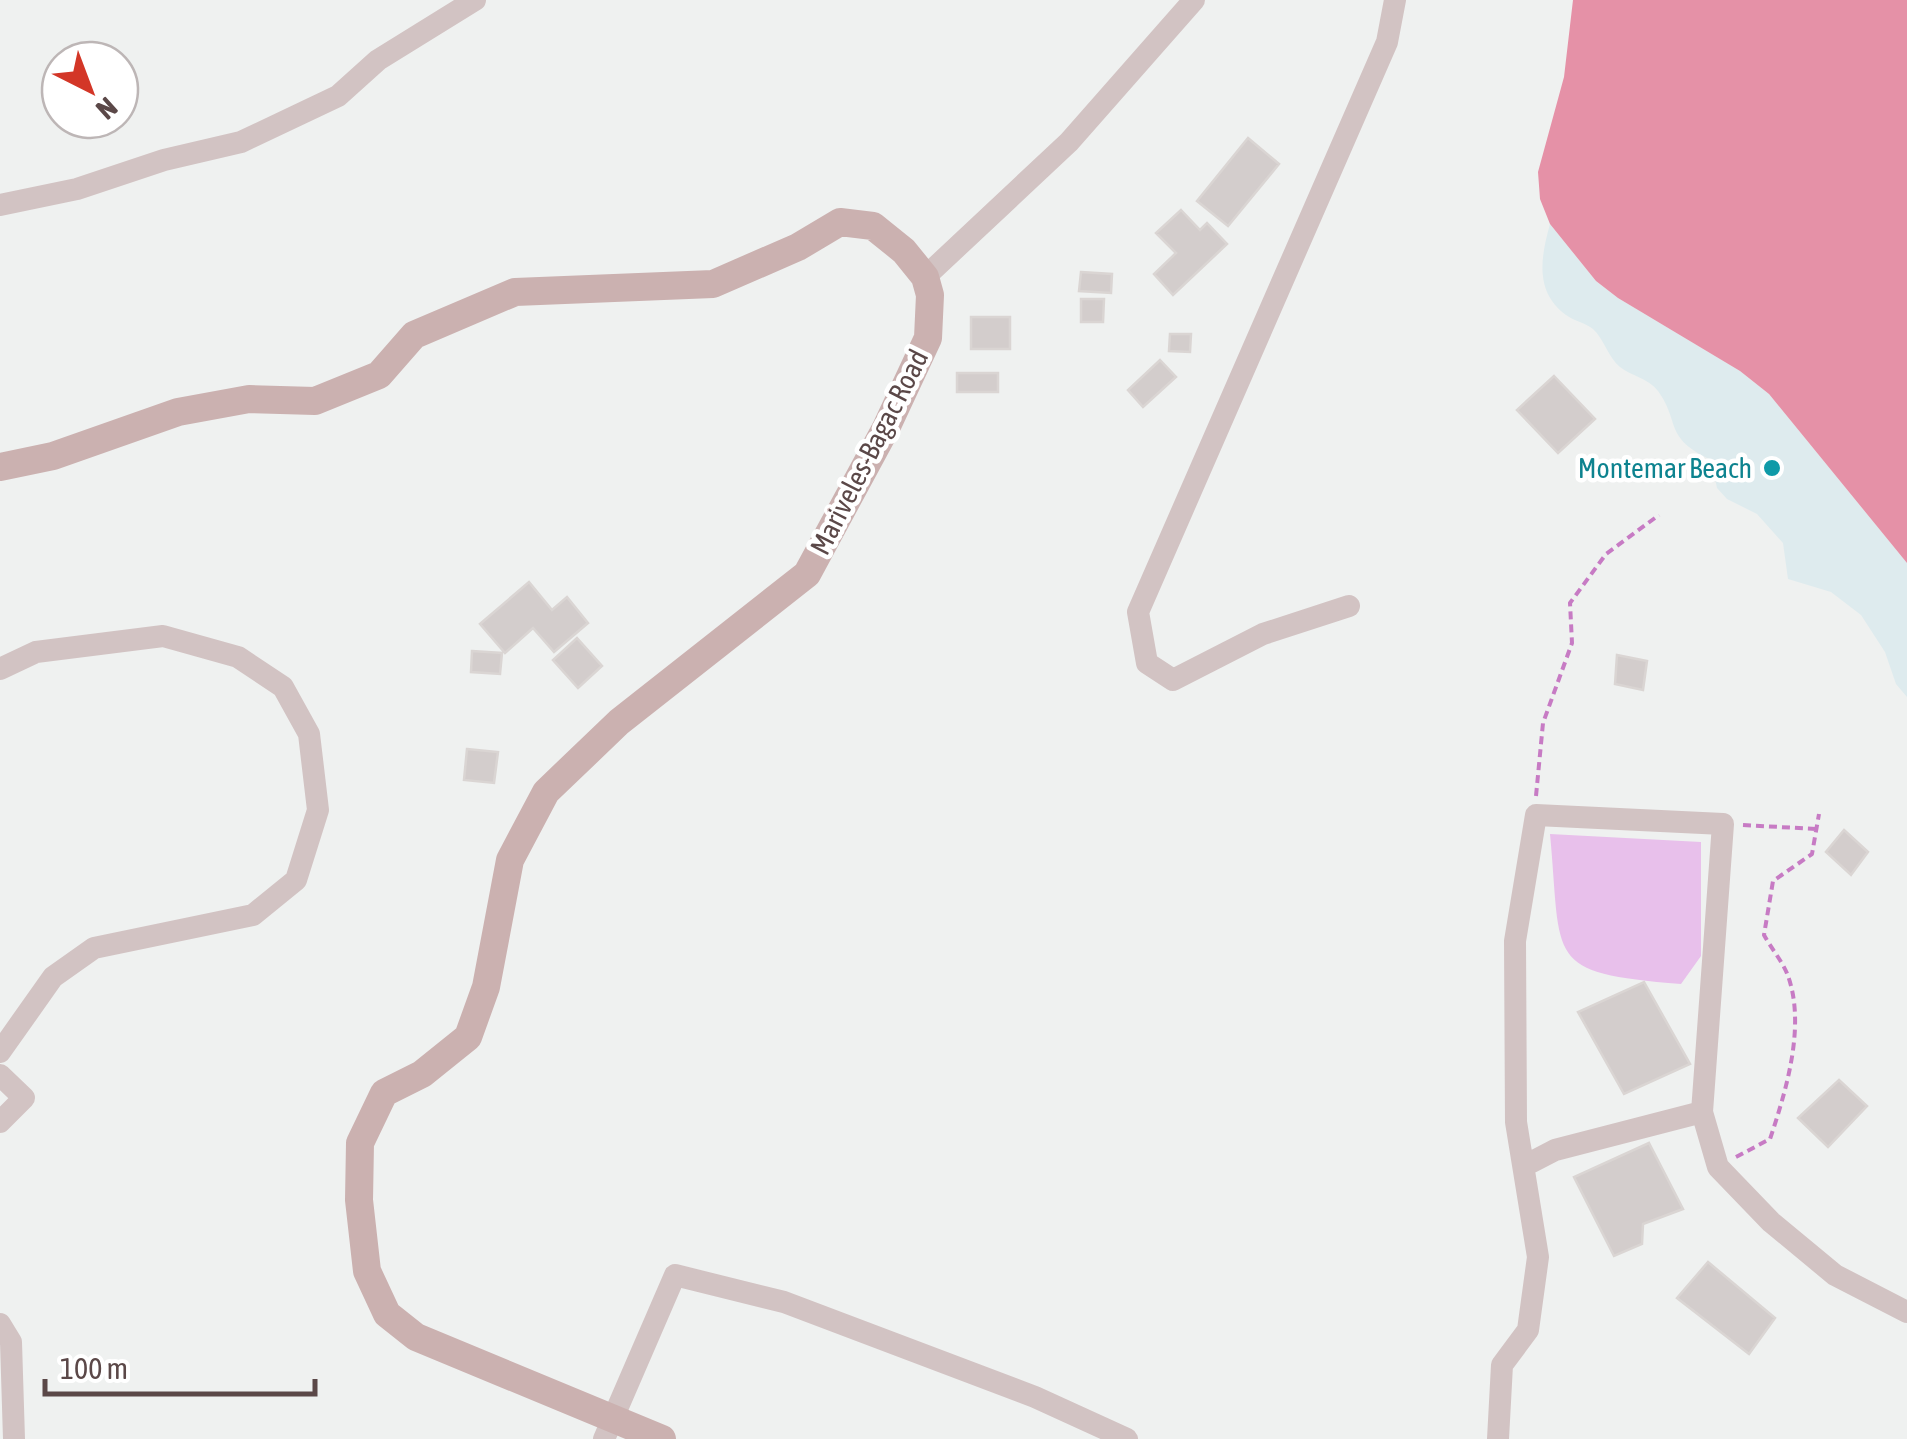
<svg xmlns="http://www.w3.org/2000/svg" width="1907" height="1439" font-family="'Asap Condensed',sans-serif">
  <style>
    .green { fill: #e8c0eb }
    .sand { fill: #deebee }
    .water { fill: #e591a7 }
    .building { fill: #d3cdcc; stroke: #dad5d3; stroke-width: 2.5 }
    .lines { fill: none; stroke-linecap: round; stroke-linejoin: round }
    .path { stroke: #c77bc4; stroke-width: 4; stroke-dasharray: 8 5; stroke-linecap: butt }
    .minor { stroke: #d2c3c3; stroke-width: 22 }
    .major { stroke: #cbb1b0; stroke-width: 28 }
    .culture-dot { fill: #0f9aa8; stroke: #fff; stroke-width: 4 }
    .labels { text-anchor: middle; stroke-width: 9; stroke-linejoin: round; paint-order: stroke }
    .street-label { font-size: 28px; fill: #5b4848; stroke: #fff }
    .culture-label { font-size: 28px; fill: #0d838f; stroke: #fff; text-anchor: end }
  </style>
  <rect width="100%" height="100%" fill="#eff1f0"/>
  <path class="green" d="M1550 834 1701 842V956L1681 984C1543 973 1562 961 1550 834Z"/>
  <path class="sand" d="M1550 224 1596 281 1618 298 1740 371 1769 394 1907 563V697L1896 684 1885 652 1861 615 1831 592 1788 579 1783 543 1757 514 1727 499 1717 488 1711 460C1663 437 1681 423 1658 391 1648 378 1631 376 1620 367 1608 357 1604 339 1593 329 1586 323 1574 321 1566 315 1534 291 1541 257 1550 224Z"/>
  <path class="water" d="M1573 0H1907V563L1769 394 1740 371 1618 298 1596 281 1550 224 1540 199 1538 172 1564 77Z"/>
  <path class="building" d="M1248 138 1279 164 1228 226 1197 201Z
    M1181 210 1200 230 1207 223 1227 244 1173 295 1154 274 1176 253 1156 233Z
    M1081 272 1112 274 1111 293 1079 291Z
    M1081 299H1104L1103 322H1081Z
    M971 317H1010V349H971Z
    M1170 334H1191L1190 352 1169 351Z
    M1160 360 1176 377 1143 407 1128 390Z
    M957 373H998V392H957Z
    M1554 376 1595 419 1558 453 1517 410Z
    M529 582 552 610 567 597 588 623 554 652 533 628 505 653 480 624Z
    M577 638 602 666 578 688 553 660Z
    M472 651 502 653 500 674 471 672Z
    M1617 655 1647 661 1643 690 1615 684Z
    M467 749 498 752 494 783 464 780Z
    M1844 830 1868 852 1851 875 1826 852Z
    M1644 982 1690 1064 1624 1094 1578 1012Z
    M1839 1080 1867 1106 1828 1147 1798 1118Z
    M1649 1143 1683 1209 1643 1224 1642 1244 1614 1256 1574 1177Z
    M1708 1262 1775 1318 1749 1354 1677 1298Z"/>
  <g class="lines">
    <path class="path" d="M1536 796 1543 723 1572 643 1570 603 1606 554 1659 515
      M1743 825 1816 829
      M1736 1157 1770 1139C1786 1091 1806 1026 1788 976 1783 962 1771 948 1764 935L1773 881 1812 854 1819 814"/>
    <path class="minor" d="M0 205 77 189 164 160 241 142 338 96 378 60 475 0
      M925 277 1069 142 1194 0
      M1349 606 1263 634 1173 680 1147 663 1138 612 1387 42 1395 0
      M0 669 36 652 163 636 238 657 283 687 309 734 318 810 296 880 253 915 94 948 53 977 0 1052
      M0 1075 24 1098 0 1122
      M1526 1165 1555 1150 1702 1112 1718 1167 1771 1222 1835 1275 1907 1312
      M0 1324 11 1342 14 1439
      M604 1439 675 1275 784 1302 1035 1397 1127 1439
      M1498 1439 1502 1365 1528 1330 1538 1257 1516 1122 1515 941 1536 815 1723 824 1702 1112"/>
    <path class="major" d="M0 467 53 456 178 412 249 399 315 401 379 375 414 335 515 292 713 284 798 247 840 222 873 226 904 251 925 277 930 295 928 338 886 428 807 574 619 722 546 792 510 860 486 987 468 1037 422 1074 384 1093 360 1143 359 1200 367 1271 387 1314 416 1337 662 1439"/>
  </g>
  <circle class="culture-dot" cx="1772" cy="468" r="10"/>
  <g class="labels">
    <g class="street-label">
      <text transform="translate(869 452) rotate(-63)" y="10">Mariveles-Bagac Road</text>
    </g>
    <g class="culture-label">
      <text x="1752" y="478">Montemar Beach</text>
    </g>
  </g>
  <g transform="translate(90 90) rotate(138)"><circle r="48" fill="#ffffff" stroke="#bdb6b6" stroke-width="2.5"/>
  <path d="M0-8L18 38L0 25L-18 38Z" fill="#d33627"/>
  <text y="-15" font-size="28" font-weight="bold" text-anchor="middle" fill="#5b4848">N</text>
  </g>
  <path d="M45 1379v15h270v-15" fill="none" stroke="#5b4848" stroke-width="5"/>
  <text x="60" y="1379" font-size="30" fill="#5b4848" stroke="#ffffff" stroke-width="8" paint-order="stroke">100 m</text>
</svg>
